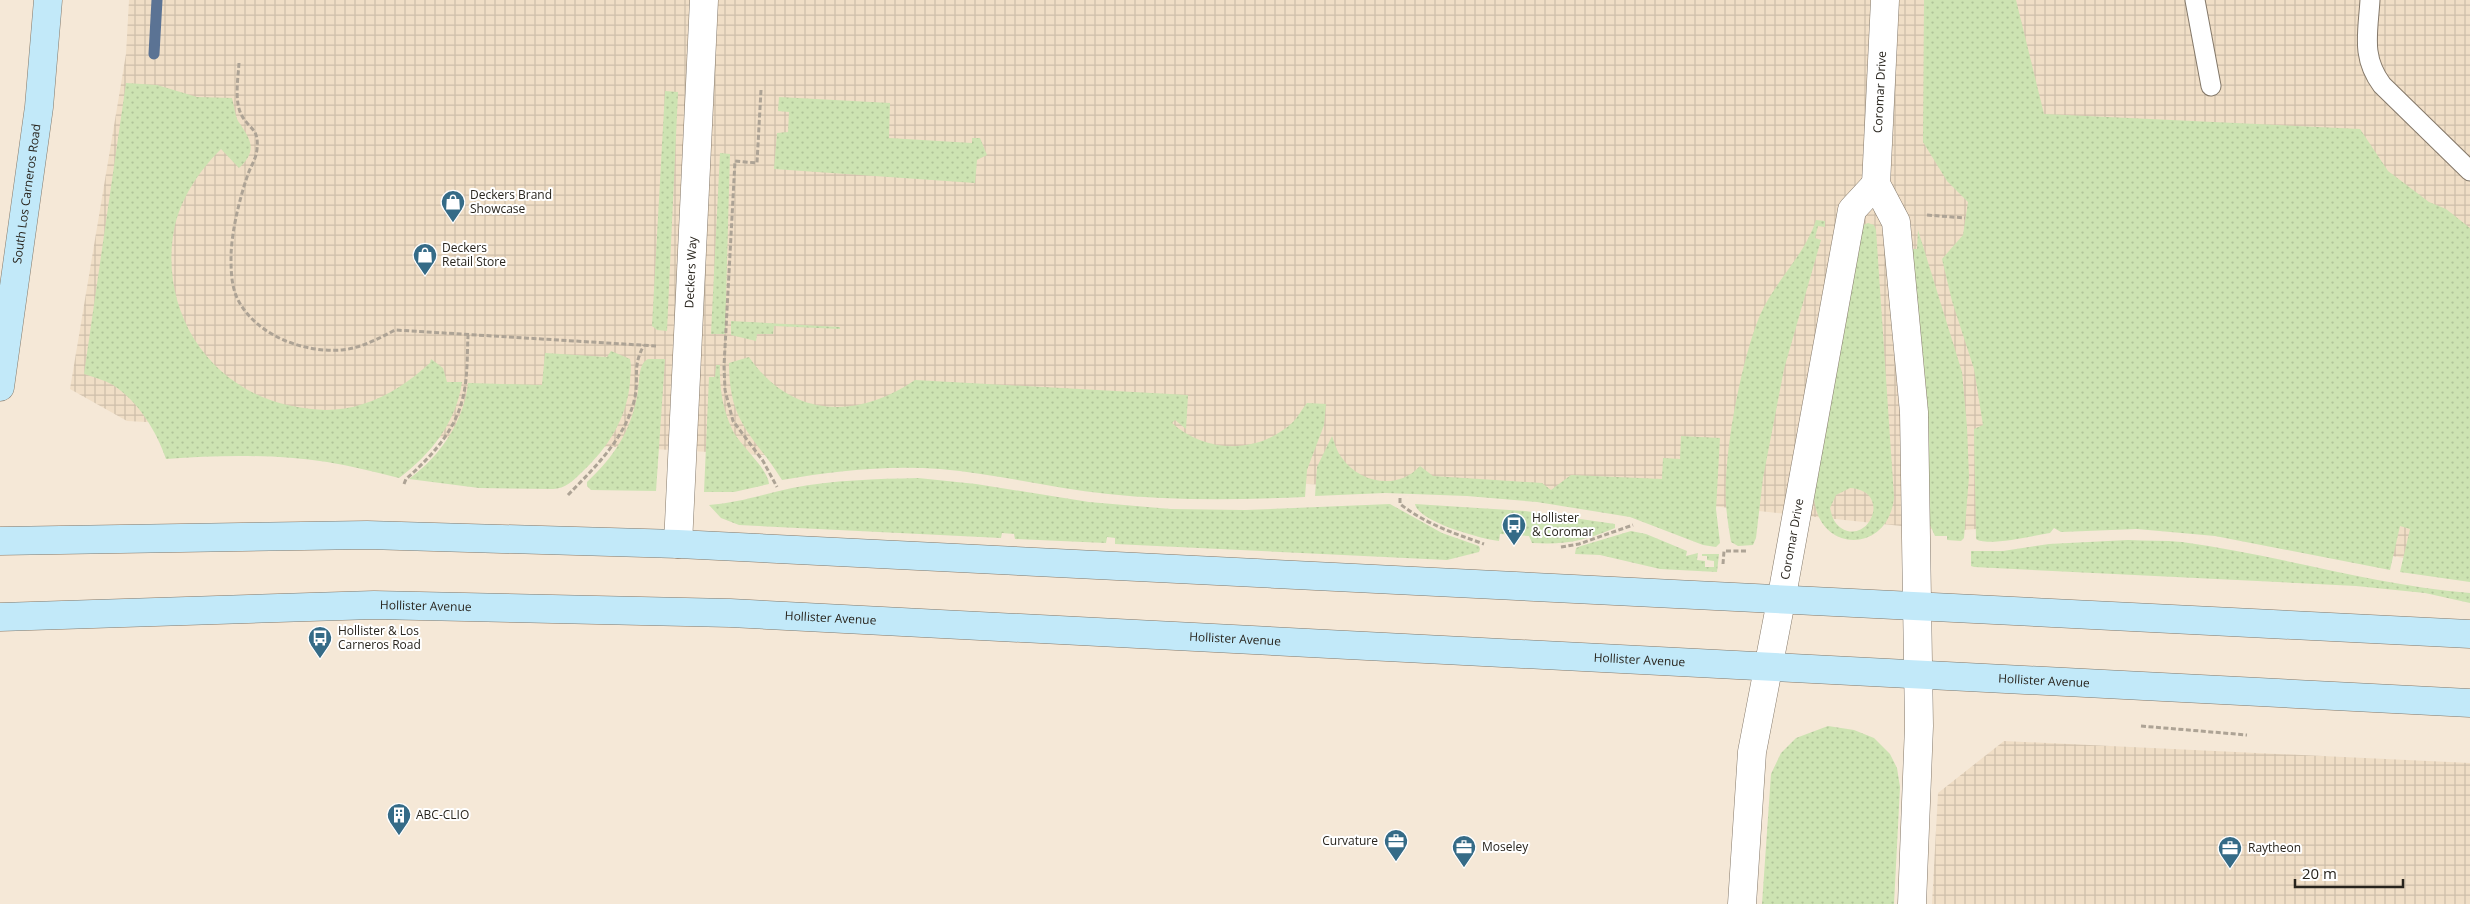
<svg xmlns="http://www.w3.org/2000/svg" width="2470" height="904" font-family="'Open Sans',sans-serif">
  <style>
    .industrial { fill: url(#industrial-grid) }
    .green { fill: url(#green-dots); fill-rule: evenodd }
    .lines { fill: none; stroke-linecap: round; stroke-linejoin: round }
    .stream { stroke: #5b7394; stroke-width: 11 }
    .service-casing { stroke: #847869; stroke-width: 21 }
    .minor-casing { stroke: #847869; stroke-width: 29 }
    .tertiary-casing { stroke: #847869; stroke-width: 29 }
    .secondary-casing { stroke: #847869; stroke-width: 29 }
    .path { stroke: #ada395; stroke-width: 3; stroke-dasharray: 5 2.5; stroke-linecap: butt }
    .service { stroke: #fff; stroke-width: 19 }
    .minor { stroke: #fff; stroke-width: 28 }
    .tertiary { stroke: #fff; stroke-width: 28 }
    .secondary { stroke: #c2e9f9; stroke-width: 28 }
    .labels { text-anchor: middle; stroke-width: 4; stroke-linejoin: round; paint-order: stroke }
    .street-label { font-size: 12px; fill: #28241d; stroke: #fff }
    .poi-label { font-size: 12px; fill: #28241d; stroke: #fff; text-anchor: start }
  </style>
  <defs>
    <pattern id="industrial-grid" width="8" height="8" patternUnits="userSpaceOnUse" patternTransform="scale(1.25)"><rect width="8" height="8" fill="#f0dec6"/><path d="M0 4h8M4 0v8" fill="none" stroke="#cebeaa"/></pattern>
    <pattern id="green-dots" width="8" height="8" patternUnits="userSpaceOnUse" patternTransform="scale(1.25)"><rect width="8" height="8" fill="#cde3b2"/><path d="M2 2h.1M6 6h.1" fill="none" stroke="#b0c399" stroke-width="1.8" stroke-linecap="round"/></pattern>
  </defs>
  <rect width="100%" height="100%" fill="#f5e8d7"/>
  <path class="industrial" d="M129 0H2470V570L2210 523 2126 518 1949 531 1702 505 127 421 70 389 126 54Z
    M2004 741 2470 763V904H1932L1938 793Z"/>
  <path class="green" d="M1924 0H2016L2044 114 2360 129 2388 171 2429 202 2446 209 2470 228V582L2400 572 2410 529 2400 526 2390 570 2215 536 2137 529 2061 532 2054 528 2050 533C2036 535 1986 547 1976 539L1974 429 1983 425 1974 369 1952 301 1942 259 1963 235 1968 202 1947 181 1923 142Z
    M126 83 157 85 197 97 232 98C234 105 235 115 238 121 251 140 258 150 239 168L221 149C199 171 180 199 174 230 159 312 210 390 292 406 315 411 340 412 363 404 389 396 410 381 430 363L431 359 443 368 447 382H462C456 423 431 454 399 478 375 472 351 466 327 462 273 454 220 455 166 459 157 432 138 401 113 385 104 380 93 377 84 374Z
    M665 91 678 92 667 331 657 330 652 326Z
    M779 97 890 103 889 138 972 143V138H980L987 155 977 160 975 183 774 169 777 133 788 132 789 112 778 111Z
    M720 153 730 154 725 334H711Z
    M1816 220 1825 221V227L1818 226 1815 238 1821 240 1784 369 1763 478 1756 538 1753 545 1738 546 1731 542C1729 530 1727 517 1726 505 1723 455 1741 361 1760 315 1775 281 1805 255 1816 220Z
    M1868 223 1874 225 1876 230 1894 497C1889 557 1811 554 1814 489L1861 226ZM1850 488C1893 491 1869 546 1841 528 1834 523 1832 517 1830 508L1836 495Z
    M1918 230 1962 372 1967 427 1969 477 1964 538 1961 541 1947 540V536H1935L1930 525 1911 249H1917Z
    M731 321 840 327V329L774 326 773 334H757L756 341 731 335Z
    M611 351 630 359C632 367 630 375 630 382 627 418 608 448 582 472 574 480 565 489 553 489L479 488 409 479C440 456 464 422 468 383L542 385 545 353 607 357Z
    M749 357C791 418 857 420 915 380L1188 395 1186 429 1175 420 1172 423C1206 454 1259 454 1293 422 1298 417 1302 409 1307 403L1326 404 1324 425 1307 470 1305 497C1239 500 1173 501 1108 494 1052 488 997 474 940 469 887 465 834 471 782 480 753 434 729 424 729 363Z
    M648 359H665L656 491 591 490 587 486V482C614 457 630 432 637 397 640 386 637 364 648 359Z
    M716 365H720C719 388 723 412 734 433 743 448 768 469 769 484L734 492H704L709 377H715Z
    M1332 436C1335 444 1337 452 1342 458 1360 484 1399 490 1420 466L1433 476 1542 483 1551 490 1571 475 1662 479 1663 458 1680 459 1681 436 1720 438 1716 509 1720 543 1716 547 1703 545 1630 517 1537 502 1467 496 1385 493 1315 496 1317 467Z
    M918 478 976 484 1089 502 1171 509 1245 510 1390 504 1442 533 1479 546 1480 549 1479 552 1447 560 1115 544V538L1107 537 1106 543 1015 539 1014 534 1002 533 1001 538 739 525 721 518 709 505C738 503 764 494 792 488 833 480 876 479 918 478Z
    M1415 504 1525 511 1615 524V528C1584 541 1566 545 1532 543L1529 536 1500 534 1499 541C1482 539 1418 522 1415 504Z
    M1631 531 1646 534 1687 551 1686 556 1698 553 1697 560 1705 561V567H1714V561L1707 560V556H1702V554H1719L1717 572 1660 569 1600 555 1575 554 1576 548 1581 546Z
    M2128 540C2146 541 2164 540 2182 542 2278 555 2373 585 2470 593V603L2425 593 2356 586 1974 567 1971 566V551H2003L2049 544Z
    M1828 726 1854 730 1874 738 1890 754 1897 768 1900 787 1894 904H1762L1771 774 1781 753 1796 738Z"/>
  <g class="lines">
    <path class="stream" d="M154 54 157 0"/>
    <g class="service-casing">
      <path id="service" d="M2195 0 2211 86
        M2370 0C2368 33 2361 57 2382 85L2470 171"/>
    </g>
    <g class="minor-casing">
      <g id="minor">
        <path d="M1885 0 1876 184 1896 222 1914 412 1919 726 1912 904"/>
        <path id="s1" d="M1742 904 1752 752 1781 601 1852 210 1876 184"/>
      </g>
    </g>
    <g class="tertiary-casing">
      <g id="tertiary">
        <path id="s2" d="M678 544 704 0"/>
      </g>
    </g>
    <g class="secondary-casing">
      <g id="secondary">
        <path id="s3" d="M0 387 39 107 48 0"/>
        <path d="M0 541 367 535 678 544 2470 634"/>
        <path id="s4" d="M0 617 374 605 730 613 2470 703"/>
      </g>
    </g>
    <path class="path" d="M239 63C238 79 234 102 242 116 250 130 259 128 257 149 256 160 250 167 247 177 239 201 232 230 231 255 231 270 231 286 238 300 257 336 304 353 342 350 361 348 378 339 395 330L656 346
      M761 90 757 163 735 161 724 366 725 390 733 421 763 461 777 487
      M1927 215 1965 218
      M404 484 406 479C430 458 454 432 462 401 468 380 467 356 468 335
      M568 495C596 466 626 438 635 397 639 375 632 367 644 345
      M1400 498V504C1426 524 1453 533 1484 544
      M1561 547 1579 544 1633 525
      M1723 564 1724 551H1746
      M2141 726 2247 735"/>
    <use href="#service" class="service"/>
    <use href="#minor" class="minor"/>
    <use href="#tertiary" class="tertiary"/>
    <use href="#secondary" class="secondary"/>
  </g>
  <defs>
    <g id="shop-pin" transform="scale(1.25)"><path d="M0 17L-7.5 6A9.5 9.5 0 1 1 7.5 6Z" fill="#356b87" stroke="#fff"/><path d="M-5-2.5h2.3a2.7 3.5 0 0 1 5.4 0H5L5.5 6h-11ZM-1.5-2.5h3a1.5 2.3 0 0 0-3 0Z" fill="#fff"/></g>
    <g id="bus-pin" transform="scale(1.25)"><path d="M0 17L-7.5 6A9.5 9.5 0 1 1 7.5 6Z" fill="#356b87" stroke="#fff"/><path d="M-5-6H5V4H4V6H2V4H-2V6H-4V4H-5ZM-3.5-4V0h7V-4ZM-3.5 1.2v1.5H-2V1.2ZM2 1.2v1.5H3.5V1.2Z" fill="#fff"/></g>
    <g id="building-pin" transform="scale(1.25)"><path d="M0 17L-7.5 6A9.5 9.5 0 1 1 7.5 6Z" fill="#356b87" stroke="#fff"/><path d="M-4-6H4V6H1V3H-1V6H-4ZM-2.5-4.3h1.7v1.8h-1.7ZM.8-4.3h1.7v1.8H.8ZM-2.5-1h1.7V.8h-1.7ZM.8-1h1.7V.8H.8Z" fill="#fff"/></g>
    <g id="office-pin" transform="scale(1.25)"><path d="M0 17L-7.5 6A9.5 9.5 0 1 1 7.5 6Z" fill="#356b87" stroke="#fff"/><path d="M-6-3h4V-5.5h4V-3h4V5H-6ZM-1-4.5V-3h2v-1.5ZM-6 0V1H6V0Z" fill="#fff"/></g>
  </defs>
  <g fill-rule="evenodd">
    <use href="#shop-pin" x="453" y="202"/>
    <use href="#shop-pin" x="425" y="255"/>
    <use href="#bus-pin" x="1514" y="525"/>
    <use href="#bus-pin" x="320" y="638"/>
    <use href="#building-pin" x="399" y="815"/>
    <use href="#office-pin" x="1396" y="841"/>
    <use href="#office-pin" x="1464" y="847"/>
    <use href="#office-pin" x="2230" y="848"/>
  </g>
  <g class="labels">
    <g class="street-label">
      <text transform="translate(1880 92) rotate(-87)" y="4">Coromar Drive</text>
      <text dy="4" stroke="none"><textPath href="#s3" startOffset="195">South Los Carneros Road</textPath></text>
      <text dy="4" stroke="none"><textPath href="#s2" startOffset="272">Deckers Way</textPath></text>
      <text dy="4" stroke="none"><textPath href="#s1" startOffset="369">Coromar Drive</textPath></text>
      <text dy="4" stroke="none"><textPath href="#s4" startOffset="426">Hollister Avenue</textPath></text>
      <text dy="4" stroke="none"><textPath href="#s4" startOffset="831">Hollister Avenue</textPath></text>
      <text dy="4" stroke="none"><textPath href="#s4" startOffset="1236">Hollister Avenue</textPath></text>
      <text dy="4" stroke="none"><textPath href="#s4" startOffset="1641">Hollister Avenue</textPath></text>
      <text dy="4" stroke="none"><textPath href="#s4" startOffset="2046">Hollister Avenue</textPath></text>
    </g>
    <g class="poi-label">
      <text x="470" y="199">Deckers Brand<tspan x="470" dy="14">Showcase</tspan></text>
      <text x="442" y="252">Deckers<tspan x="442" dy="14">Retail Store</tspan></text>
      <text x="1532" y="522">Hollister<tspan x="1532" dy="14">&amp; Coromar</tspan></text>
      <text x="338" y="635">Hollister &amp; Los<tspan x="338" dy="14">Carneros Road</tspan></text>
      <text x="416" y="819">ABC-CLIO</text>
      <text x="1378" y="845" text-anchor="end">Curvature</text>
      <text x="1482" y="851">Moseley</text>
      <text x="2248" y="852">Raytheon</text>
    </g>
  </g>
  <path d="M2295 879v8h108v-8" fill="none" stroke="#28241d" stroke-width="2.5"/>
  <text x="2302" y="879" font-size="15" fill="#28241d" stroke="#ffffff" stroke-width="4" paint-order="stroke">20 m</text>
</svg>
